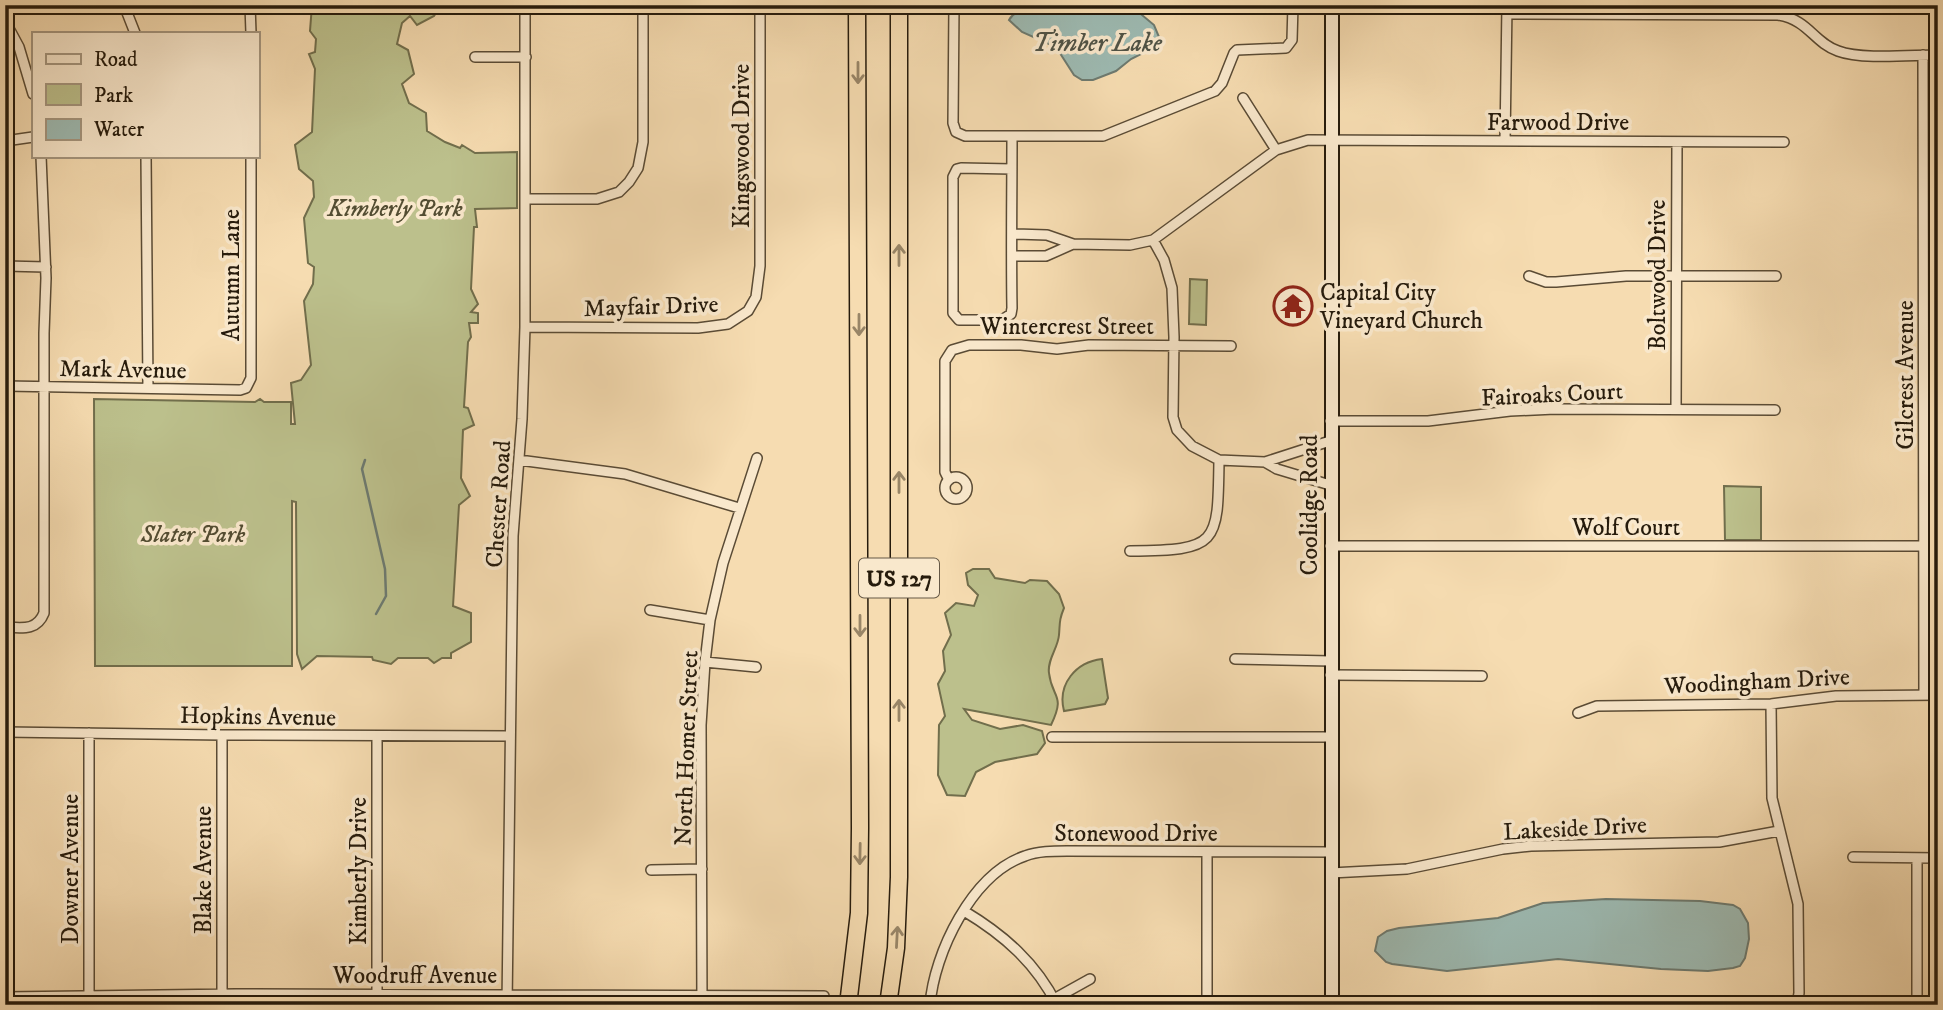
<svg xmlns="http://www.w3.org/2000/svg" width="1943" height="1010" font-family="'IM FELL DW Pica',serif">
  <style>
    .green { fill: #bcc08c; stroke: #716e4c; stroke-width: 2 }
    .water { fill: #9dbab2; stroke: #6d7a70; stroke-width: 2 }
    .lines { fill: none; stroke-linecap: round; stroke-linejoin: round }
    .stream { stroke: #6d7a70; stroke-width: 2.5 }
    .street-casing { stroke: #5a4b35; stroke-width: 12 }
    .secondary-casing { stroke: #261b0c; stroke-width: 16 }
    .highway-casing { stroke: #261b0c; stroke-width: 19 }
    .street { stroke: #f9e8cc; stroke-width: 9 }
    .secondary { stroke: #f9e8cc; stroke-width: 12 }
    .highway { stroke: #f6dcb1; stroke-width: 16 }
    .oneway { stroke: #988567 }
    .labels { text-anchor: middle; stroke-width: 7; stroke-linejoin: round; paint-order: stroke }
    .shield { fill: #f9e8cc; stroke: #655846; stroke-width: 2 }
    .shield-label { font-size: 23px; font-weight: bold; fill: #261b0c }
    .street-label { font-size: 24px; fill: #261b0c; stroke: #f9e8cc }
    .park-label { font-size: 24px; font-style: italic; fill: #534d32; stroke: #f9e8cc }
    .poi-label { font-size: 24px; fill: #261b0c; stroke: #f9e8cc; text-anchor: start }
    .water-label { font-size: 26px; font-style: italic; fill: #505346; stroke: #f9e8cc }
  </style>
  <rect width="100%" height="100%" fill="#f6dcb1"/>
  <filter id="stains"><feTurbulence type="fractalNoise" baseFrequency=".00286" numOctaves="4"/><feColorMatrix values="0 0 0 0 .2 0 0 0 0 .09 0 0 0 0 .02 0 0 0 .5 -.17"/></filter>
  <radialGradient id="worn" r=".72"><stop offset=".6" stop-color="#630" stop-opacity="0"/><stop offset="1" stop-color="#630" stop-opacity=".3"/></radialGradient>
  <path class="green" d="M312 5H441L434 16 417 25 410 16 402 23 397 44 408 50 414 74 402 84 409 103 426 113 427 131 445 142 460 148 462 145 475 153 517 152V208L475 209 477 227H474L471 289 478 304 471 312 478 313V323H469L471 337 468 342 464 407 468 408 474 425 463 430 461 478 470 496 459 505 453 606 471 613V642L451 653V658H442L434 663 428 658H398L391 664 373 660 372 657 317 656 302 669 297 654 296 502 292 501V666H95L94 399 255 402 260 399 264 402H291V424H295L291 383 301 380 311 365 304 301 313 284 314 267 308 263 304 218 314 197 313 181 299 169 295 145 312 132 315 69 309 54 315 52 316 39 310 31Z
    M1190 279 1207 280 1206 325 1189 324Z
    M1724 486 1761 487V540H1725Z
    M973 569H989L995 578 1025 583 1030 580 1047 581 1059 594 1064 608C1059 620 1060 623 1059 635 1058 648 1047 660 1049 673 1052 699 1066 694 1051 725L964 709 972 720 1000 729 1023 725 1042 731 1045 743 1037 754 995 762 976 772 965 796 947 795 938 775 939 725 945 716 938 684 945 671 943 651 951 635 945 613 956 603 974 606 978 595 968 585 966 573Z
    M1102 659 1108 698 1105 704 1064 711C1057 684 1076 662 1102 659Z"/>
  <path class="water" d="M1051 6 1136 10 1154 25 1159 37 1153 48 1131 59 1116 71 1093 80H1082L1074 75 1056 47 1022 32 1009 20C1017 6 1037 7 1051 6Z
    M1606 899 1700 901 1733 905 1740 909 1748 923 1749 939 1745 958 1740 966 1733 968 1708 971 1661 969 1558 959 1447 971 1392 964 1386 962 1375 951 1378 937 1387 931 1399 928 1498 918 1543 903Z"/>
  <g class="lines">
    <path class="stream" d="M365 460 362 469 385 569 386 596 376 614"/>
    <g class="street-casing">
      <path id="street" d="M124 5 135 33
        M250 5 251 33
        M954 5 953 123 956 132 965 136H1103L1215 91 1222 83 1234 53 1237 50 1286 48 1292 40 1293 5
        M1507 14 1778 15C1809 20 1813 42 1838 51 1862 60 1911 55 1938 55
        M5 21 19 47 33 94
        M1923 55 1924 695
        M475 57H526
        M1243 98 1276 150
        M1012 137C1012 194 1011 251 1012 308L1011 314 1002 320H959L953 313V177L957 169 961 168 1012 169
        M5 141 33 137
        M1505 141 1507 5
        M146 156 148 388
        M526 199H597L619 192 629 182 638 168 643 142V5
        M1012 234 1047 235 1073 244 1130 245 1153 240 1276 150 1308 140 1784 142
        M1153 240 1164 260 1172 288 1174 337 1173 417 1177 430 1192 446 1219 460 1265 462
        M1012 256H1046L1073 244
        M5 266 46 267
        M1529 276 1546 282H1556L1626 276H1776
        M525 327 698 328 728 324 748 311 756 297 760 266V5
        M5 386 240 390 246 388 251 378V156
        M1676 409 1677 142
        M1330 421H1428L1510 411 1555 409 1775 410
        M519 460 625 474 739 508
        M945 488a11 11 0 1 1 22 0a11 11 0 1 1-22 0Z
        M949 480 945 472V361L952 350 969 345H1021L1057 349 1089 345 1231 346
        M1330 485 1277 469 1265 462 1330 441
        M1330 546H1922
        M1130 551C1218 550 1218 546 1219 460
        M650 610 710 620
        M5 627C22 628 37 631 44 613V333L46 278 41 156
        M1235 659 1331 661
        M705 662 756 667
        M1330 675 1482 676
        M1771 704 1772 798 1798 904 1799 993 1797 1005
        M1578 713 1597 706 1771 704 1836 696 1938 695
        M5 732 222 735 510 736
        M89 733V1005
        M222 735V1005
        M1052 737H1330
        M1853 857 1938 858
        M651 870 702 869
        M1331 873 1407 869 1503 849 1531 846 1719 842 1779 831
        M964 911C1004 935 1036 963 1057 1005
        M5 997 236 994 824 996
        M1054 999 1090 979
        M377 1005V736
        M507 1005 513 536 522 419 525 327V5
        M702 1005 701 725 705 662 710 620 723 563 757 458
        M930 1005C934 953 972 874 1025 856 1038 851 1053 851 1067 851L1331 852
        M1207 1005V852
        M1917 1005V858"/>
    </g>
    <g class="secondary-casing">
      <path id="secondary" d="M1332 1005V5"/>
    </g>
    <g class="highway-casing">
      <path id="highway" d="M848 1005 859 913 860 828 857 5
        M888 1005 896 948 899 877V5"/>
    </g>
    <use href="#street" class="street"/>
    <use href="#secondary" class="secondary"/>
    <use href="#highway" class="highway"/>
  </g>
  <defs><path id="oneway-shaft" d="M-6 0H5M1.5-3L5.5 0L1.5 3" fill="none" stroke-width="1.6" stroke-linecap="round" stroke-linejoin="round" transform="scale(1.75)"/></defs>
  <g class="oneway">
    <use href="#oneway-shaft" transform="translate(858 73) rotate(90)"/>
    <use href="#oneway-shaft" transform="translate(899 255) rotate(-90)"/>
    <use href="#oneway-shaft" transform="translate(859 325) rotate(90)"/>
    <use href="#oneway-shaft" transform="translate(899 482) rotate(-90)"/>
    <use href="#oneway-shaft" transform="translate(860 626) rotate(90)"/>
    <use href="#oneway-shaft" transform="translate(899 710) rotate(-90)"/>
    <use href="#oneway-shaft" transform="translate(860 854) rotate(91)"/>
    <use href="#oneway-shaft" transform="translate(897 937) rotate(-87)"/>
  </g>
  <defs>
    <g id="temple-ring" transform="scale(2.0125)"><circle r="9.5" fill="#f9e8cc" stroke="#8f2418" stroke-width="1.5"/><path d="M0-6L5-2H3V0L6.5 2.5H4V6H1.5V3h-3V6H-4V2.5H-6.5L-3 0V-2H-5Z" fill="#8f2418"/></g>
  </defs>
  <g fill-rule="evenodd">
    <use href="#temple-ring" x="1293" y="306"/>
  </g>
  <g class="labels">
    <rect class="shield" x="859" y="558.5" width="80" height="39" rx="5"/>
    <g class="shield-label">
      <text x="899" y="586">US 127</text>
    </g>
    <g class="street-label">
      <text x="1558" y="130">Farwood Drive</text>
      <text transform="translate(741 146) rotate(-90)" y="8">Kingswood Drive</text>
      <text transform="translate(231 275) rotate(-90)" y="8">Autumn Lane</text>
      <text transform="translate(1657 275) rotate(-90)" y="8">Boltwood Drive</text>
      <text transform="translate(651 306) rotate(-2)" y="8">Mayfair Drive</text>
      <text x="1067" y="334">Wintercrest Street</text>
      <text transform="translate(123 369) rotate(1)" y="8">Mark Avenue</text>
      <text transform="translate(1905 375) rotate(-90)" y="8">Gilcrest Avenue</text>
      <text transform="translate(1552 394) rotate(-3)" y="8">Fairoaks Court</text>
      <text transform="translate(498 504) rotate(-86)" y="8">Chester Road</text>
      <text transform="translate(1309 505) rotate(-90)" y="8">Coolidge Road</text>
      <text x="1626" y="535">Wolf Court</text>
      <text transform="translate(1757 681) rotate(-3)" y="8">Woodingham Drive</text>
      <text transform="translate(258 716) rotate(1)" y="8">Hopkins Avenue</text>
      <text transform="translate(686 748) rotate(-88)" y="8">North Homer Street</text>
      <text transform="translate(1575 828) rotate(-3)" y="8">Lakeside Drive</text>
      <text x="1136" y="841">Stonewood Drive</text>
      <text transform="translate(70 869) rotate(-90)" y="8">Downer Avenue</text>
      <text transform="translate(203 870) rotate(-90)" y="8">Blake Avenue</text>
      <text transform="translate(358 871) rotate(-90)" y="8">Kimberly Drive</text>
      <text x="415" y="983">Woodruff Avenue</text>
    </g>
    <g class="park-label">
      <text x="395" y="216">Kimberly Park</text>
      <text x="193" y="542">Slater Park</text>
    </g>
    <g class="poi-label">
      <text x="1320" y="300">Capital City<tspan x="1320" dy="28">Vineyard Church</tspan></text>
    </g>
    <g class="water-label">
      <text x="1097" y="51">Timber Lake</text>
    </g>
  </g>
  <rect width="1943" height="1010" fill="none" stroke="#f6dcb1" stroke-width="28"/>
  <rect x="7" y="7" width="1929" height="996" fill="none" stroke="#261b0c" stroke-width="3.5"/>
  <rect x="14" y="14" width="1915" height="982" fill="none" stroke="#261b0c" stroke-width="2"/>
  <rect x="32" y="32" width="228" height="126" fill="#f9e8cc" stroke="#a5967f" stroke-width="2"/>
  <rect x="46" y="54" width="35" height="10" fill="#f9e8cc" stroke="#a5967f" stroke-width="2"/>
  <text x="94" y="66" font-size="21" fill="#261b0c">Road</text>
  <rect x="46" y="84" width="35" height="21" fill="#bcc08c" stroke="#a5967f" stroke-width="2"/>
  <text x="94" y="102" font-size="21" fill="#261b0c">Park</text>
  <rect x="46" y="119" width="35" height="21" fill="#9dbab2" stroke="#a5967f" stroke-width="2"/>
  <text x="94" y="136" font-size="21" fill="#261b0c">Water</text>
  <rect width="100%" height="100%" filter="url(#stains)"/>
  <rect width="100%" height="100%" fill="url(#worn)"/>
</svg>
